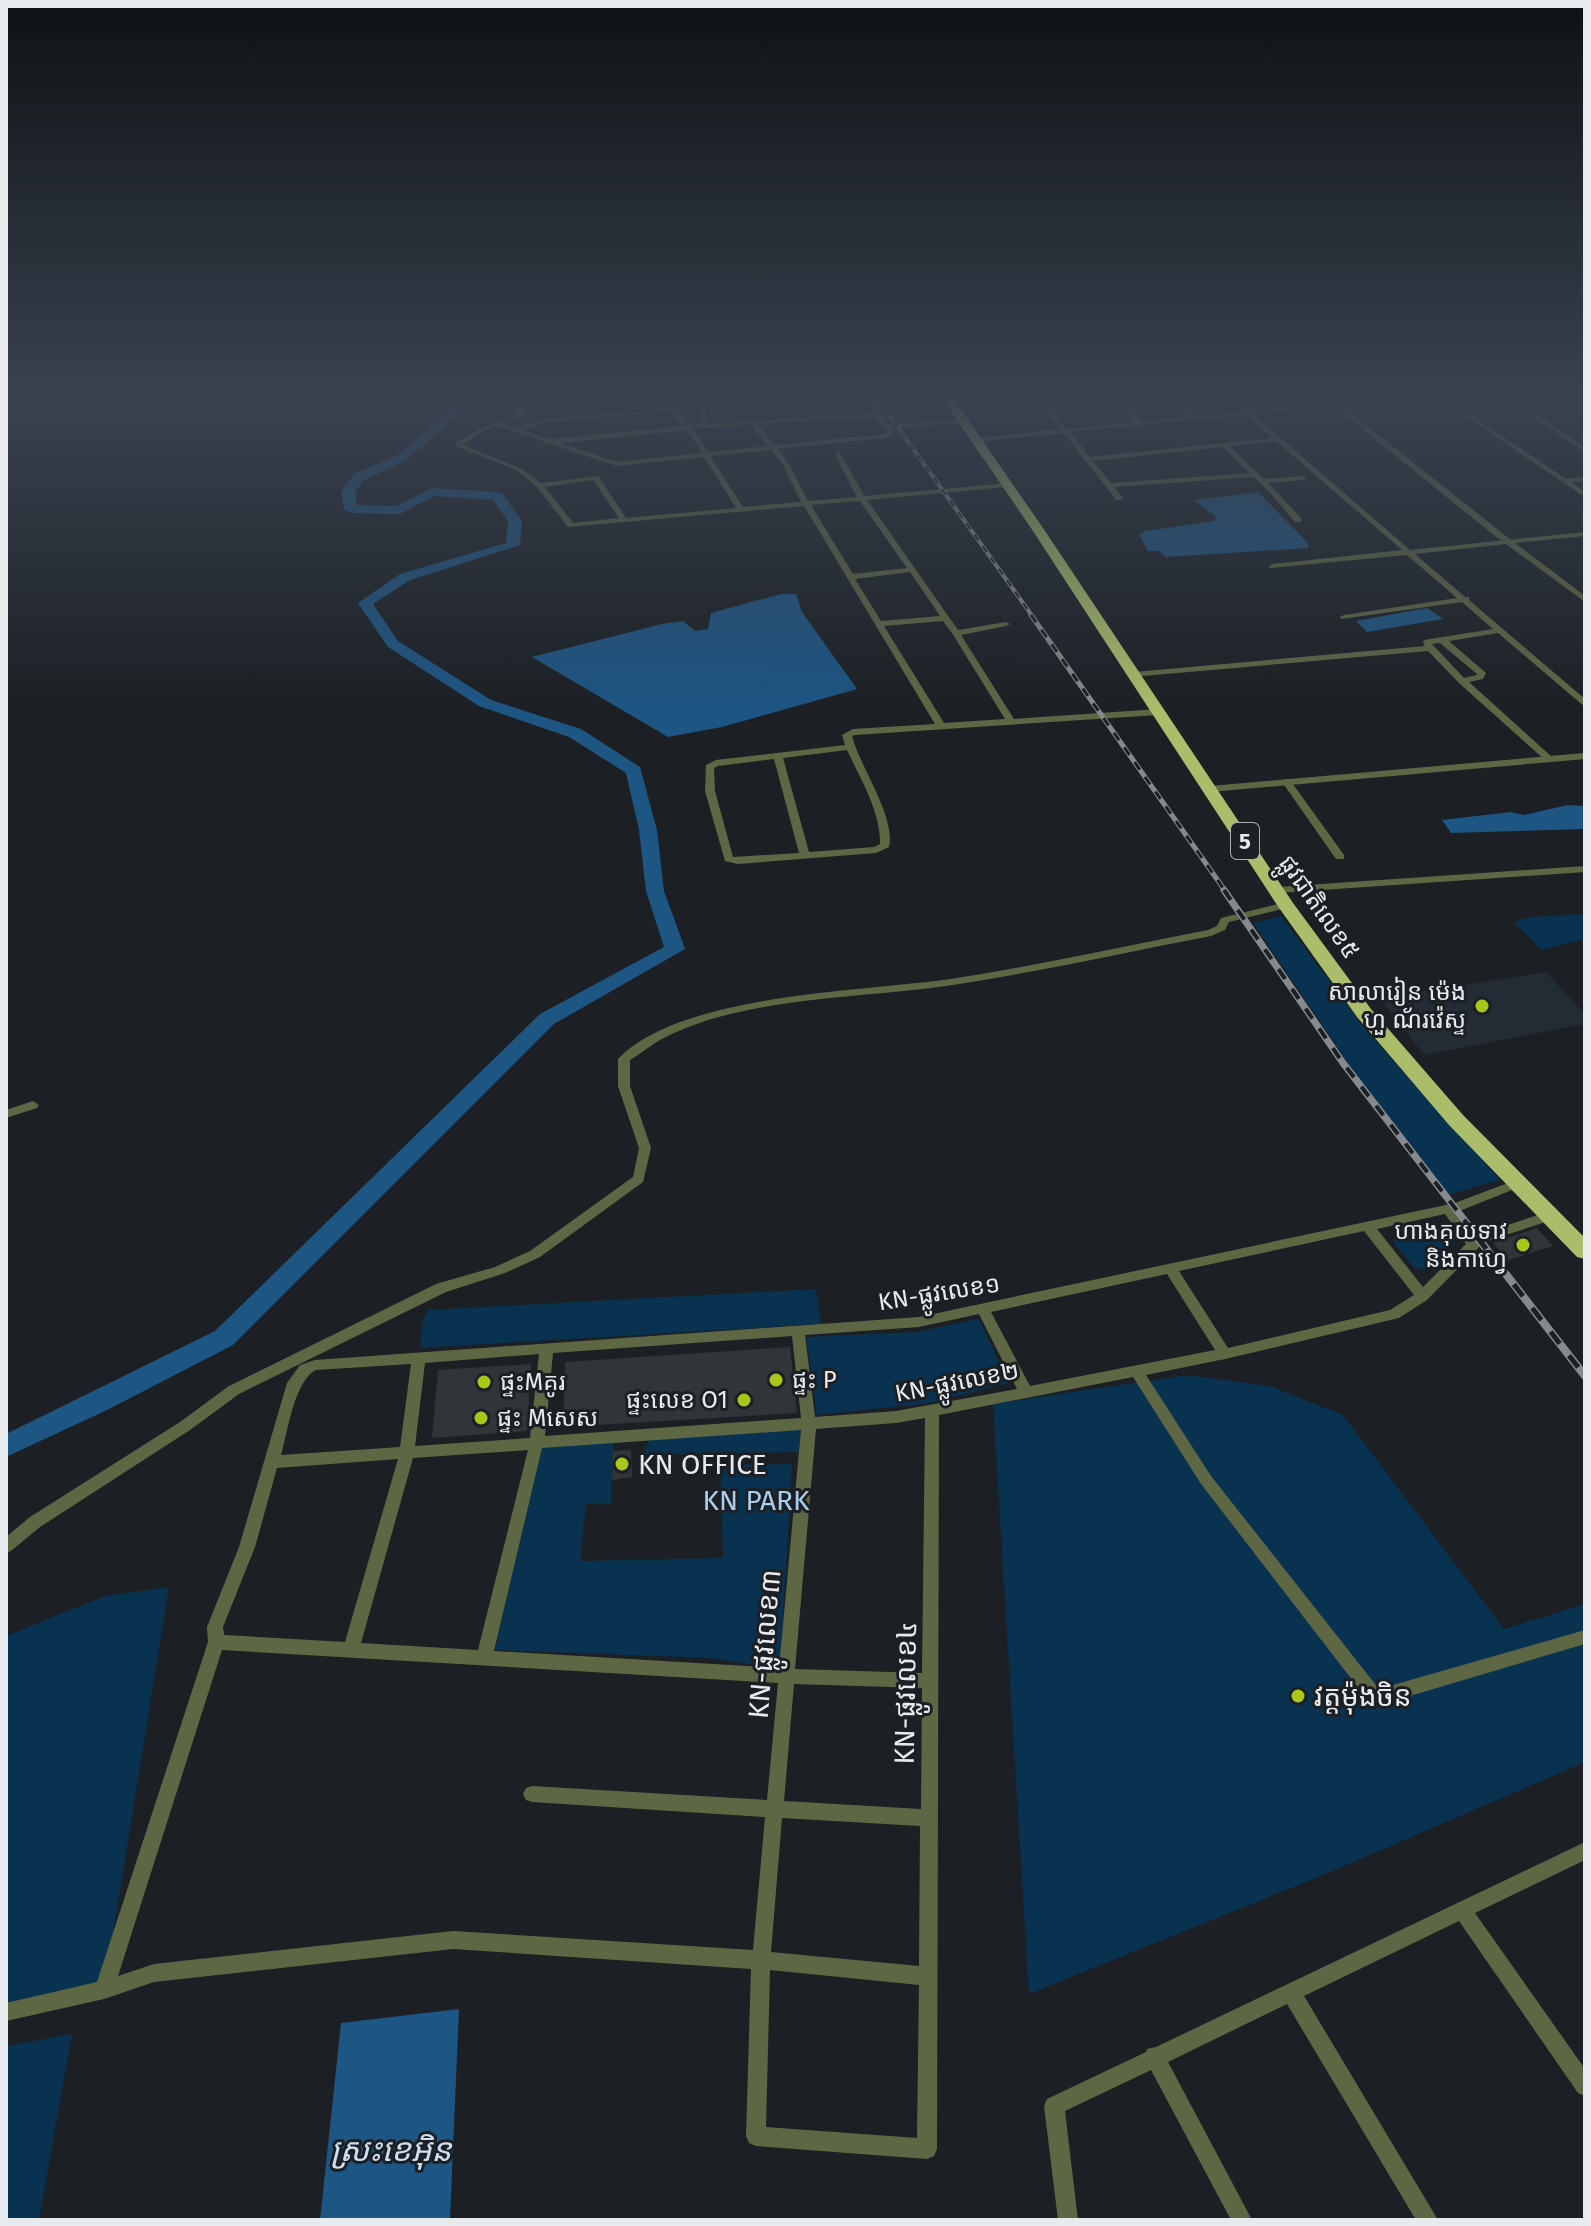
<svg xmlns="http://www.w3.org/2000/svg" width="1591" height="2226" font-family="'Fira Sans','Noto Sans Khmer',sans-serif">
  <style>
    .built { fill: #232b34 }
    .green { fill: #093150 }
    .water { fill: #1d5583 }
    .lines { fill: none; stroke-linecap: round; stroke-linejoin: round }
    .river { fill: #1d5583; fill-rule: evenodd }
    .building { fill: #31353a }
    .minor { fill: #5e6744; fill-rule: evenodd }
    .tertiary { fill: #5e6744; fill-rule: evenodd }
    .trunk { fill: #aabd6a; fill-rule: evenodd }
    .rail-far3-casing { stroke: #868a8d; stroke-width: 4 }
    .rail-far2-casing { stroke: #868a8d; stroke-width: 5 }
    .rail-far1-casing { stroke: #868a8d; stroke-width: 7 }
    .rail-casing { stroke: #868a8d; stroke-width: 8 }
    .rail-far3 { stroke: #1c2024; stroke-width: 2; stroke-dasharray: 7; stroke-linecap: butt }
    .rail-far2 { stroke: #1c2024; stroke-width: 3; stroke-dasharray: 9; stroke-linecap: butt }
    .rail-far1 { stroke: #1c2024; stroke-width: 4; stroke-dasharray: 12; stroke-linecap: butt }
    .rail { stroke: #1c2024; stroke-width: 5; stroke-dasharray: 15; stroke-linecap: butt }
    .poi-dot { fill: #a9c719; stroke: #1c2024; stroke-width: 3 }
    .labels { text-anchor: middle; stroke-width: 6; stroke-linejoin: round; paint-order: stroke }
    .shield { fill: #1c2024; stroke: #abaeb1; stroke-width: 2 }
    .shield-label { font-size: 22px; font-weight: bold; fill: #e8ebed }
    .street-label { font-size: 24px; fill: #e8ebed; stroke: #1c2024 }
    .poi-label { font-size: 24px; fill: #e8ebed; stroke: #1c2024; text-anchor: end }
    .near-poi-label { font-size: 28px; fill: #e8ebed; stroke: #1c2024; text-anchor: start }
    .near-park-label { font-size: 28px; fill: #aacced; stroke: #1c2024 }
    .near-street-label { font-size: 28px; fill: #e8ebed; stroke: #1c2024 }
    .near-water-label { font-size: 32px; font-style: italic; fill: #cedff0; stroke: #1c2024 }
  </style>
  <rect width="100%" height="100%" fill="#1c2024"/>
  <path class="built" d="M1546 972 1585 1014V1024L1424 1055 1380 998Z"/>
  <path class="green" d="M1585 914V939L1541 950 1514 922 1530 917Z
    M1281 916 1365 1029 1500 1180 1447 1195 1372 1099 1253 923Z
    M1448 1230 1457 1232 1460 1236 1425 1269 1414 1268 1394 1243V1238L1398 1235Z
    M816 1289 821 1324 420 1348 423 1319 428 1310Z
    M979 1319 1009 1383 929 1403 817 1415 806 1337 916 1332Z
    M1187 1375 1270 1386 1343 1415 1504 1629 1585 1604V1762L1321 1876 1029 1994 993 1404Z
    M801 1427 799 1452 644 1455 650 1436Z
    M614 1436 611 1504H586L580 1561 723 1558 720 1465 792 1464 780 1669 711 1658 495 1650 541 1444Z
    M169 1587 104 1990 6 2009V1636L105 1596Z
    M72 2034 39 2220H6V2046Z"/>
  <path class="water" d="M1258 492 1308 543V548L1166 557 1159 551H1148L1139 535 1145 531 1214 521 1216 517 1194 500Z
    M781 594H796L802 612 857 689 722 727 668 737 532 657 662 624 683 621 695 631 708 629 711 613Z
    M1427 608 1443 619 1367 632 1356 621Z
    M1568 805 1585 806V829L1451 833 1442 820 1511 812 1524 815Z
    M459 2009 450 2220H320L341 2023Z"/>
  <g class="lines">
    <path class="river" d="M464 398H478L405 461 364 480 355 492 357 505 397 506 432 488 497 492 502 493 522 521 520 545 410 580 373 604 398 641 491 700 581 729 640 767 657 830 664 891 685 949 554 1024 233 1345 107 1410 6 1457V1434L215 1331 540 1014 664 947 646 891 639 830 626 773 569 737 479 706 388 647 358 603 400 574 506 543 508 521 493 500 434 496 400 514 351 513 344 509 341 492 354 474 397 455Z"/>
  </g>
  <path class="building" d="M1537 1228 1553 1246 1508 1260 1493 1243Z
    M790 1347 797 1413 563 1427 565 1362Z
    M531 1364 527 1431 432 1438 438 1370Z
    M631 1450 632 1477 612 1480 613 1451Z"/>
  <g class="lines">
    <path class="minor" d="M518 398H524L523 417 505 424 515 428 544 419 664 408 651 398C668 398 679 414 690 425L704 424 697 413 704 408 707 410 704 413 710 424 872 413 875 411 869 398H875L882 411 879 414 888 424 964 420V422L962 423 892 428 895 432 885 438 778 449 789 464 808 501 857 497 835 454 838 452 841 454 864 496 1010 483 1011 485 1007 487 867 500 958 630 1006 622 1010 624 1006 626 961 635 1014 719 1158 709 1162 712 1158 715 855 735 852 736C860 767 896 817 889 847L876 853 738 864 725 861 705 791 706 765 716 760 845 745 842 735 853 729 935 724 804 506 568 527 537 487 516 470 456 446V442L481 428 517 416ZM669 411 684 426 551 439 522 430 545 423ZM869 417 875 418 888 432 883 434 775 445 757 424ZM750 424 768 446 708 452 693 429ZM498 426 543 441 544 443 550 444 617 466 704 457 736 508 626 518 598 476 541 483 520 468 462 445 485 430ZM687 430 702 453 617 462 560 443ZM771 450 783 465 801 502 743 507 710 456ZM593 480 619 518 573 523 545 487ZM860 501 907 568 853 574 811 505ZM910 572 940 616 881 621 855 579ZM943 621 952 633 1005 719 944 723 884 626ZM847 750C860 778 881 812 880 844L874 847 809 852 783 758ZM774 759 799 853 733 857 715 791 714 768 718 766Z
      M1036 398H1043L1067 429 1135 422 1112 398H1119L1142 421 1191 417 1171 398H1178L1198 416 1242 412 1227 398H1234L1249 411 1374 398H1401L1253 414 1410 550 1585 532V536L1515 543 1585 596V602L1506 544 1415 554 1465 597H1469V600L1585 699V707L1498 633 1449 641 1486 673 1483 679 1469 682 1552 757V761H1546L1459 683 1428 651 1131 677V673L1134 672 1425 646 1423 642 1424 640 1493 629 1462 602 1341 619 1340 617 1344 615 1457 598 1407 555 1270 568 1269 566 1273 564 1402 550 1276 441 1229 446 1264 479 1305 476V480H1302L1268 483 1301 518V522H1295L1273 496 1254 477 1114 487 1123 498 1119 500H1116L1064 433 974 442 971 440 974 438 1061 429ZM1246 415 1272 438 1090 457 1070 432ZM1222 447 1250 473 1111 483 1093 461ZM1440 643 1477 674V675L1464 678 1432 644Z
      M1438 398H1446L1566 479 1585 477V481L1571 482 1585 492V497Z
      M1505 398H1513L1585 447V452Z
      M1287 779 1290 780 1344 855V859H1336L1282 782Z
      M1585 866V872L1278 893 1273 890 1278 887Z
      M1286 902 1290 903 1291 905 1290 907 1229 922 1225 930 1211 936C1127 952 1043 971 959 984 867 999 743 995 660 1040 650 1046 640 1054 630 1060V1086L651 1148 643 1182 540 1257 505 1273 446 1292 239 1394 190 1430 40 1527 11 1551 6 1553V1537L30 1517 180 1422 229 1386 436 1284 495 1267 530 1251 633 1177 639 1148 618 1086V1059C683 992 867 992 957 978 1041 965 1124 946 1208 930L1217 926 1221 918Z
      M33 1101 39 1105 37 1108 6 1118V1110Z
      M1518 1179 1524 1183 1522 1186 1457 1212 1474 1236 1550 1211 1555 1213 1556 1216 1555 1219 1484 1242 1427 1300 1399 1318 1225 1359 1146 1375 1211 1476 1379 1689 1585 1630V1644L1376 1706 1370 1703 1201 1484 1133 1377 939 1415 937 2149 934 2156 927 2159 756 2146 749 2143 746 2136 751 1969 453 1949 154 1982 104 1999 6 2021V2003L97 1982 208 1642 207 1627 239 1547 287 1383 300 1365 315 1360 919 1317 1455 1203ZM1445 1214 1466 1244 1423 1287 1377 1229ZM1364 1231 1414 1295 1390 1310 1228 1348 1179 1271ZM1167 1274 1215 1350 1030 1386 991 1312ZM979 1314 1017 1389 896 1411 815 1417 805 1335 919 1327ZM792 1336 801 1418 545 1436 553 1353ZM539 1354 530 1438 415 1446 425 1363ZM411 1364 400 1447 281 1455C287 1434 295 1379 316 1370ZM925 1418 922 1673 795 1669 816 1429 896 1423ZM801 1430 779 1668 494 1651 542 1448ZM528 1450 478 1650 361 1643 413 1458ZM398 1459 345 1642 224 1635 223 1627 255 1547 277 1468ZM222 1650 778 1683 767 1800 532 1786 526 1788 523 1794 526 1800 532 1802 765 1817 753 1950 453 1931 154 1964 118 1976ZM794 1684 922 1688 921 1809 784 1801ZM782 1818 920 1826 919 1966 771 1952ZM770 1970 919 1985 917 2138 766 2127Z
      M1585 1842V1860L1475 1913 1585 2069V2096L1578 2093 1459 1921 1304 1996 1438 2220H1416L1287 2004 1168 2062 1252 2220H1231L1151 2070 1065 2111 1078 2220H1058L1044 2106 1047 2099 1146 2052 1147 2049 1156 2047Z"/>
    <path class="tertiary" d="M1324 398H1332L1511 540V544H1505Z
      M1585 753V759L1210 792 1204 789 1210 786Z"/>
    <path class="trunk" d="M942 398H953L1043 528 1293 903 1371 1009 1463 1115 1585 1238V1259L1577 1257 1449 1125 1357 1017 1277 905 1031 528Z"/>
    <g class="rail-far3-casing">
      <path id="rail-far3" d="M877 398 1033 617"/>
    </g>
    <g class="rail-far2-casing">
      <path id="rail-far2" d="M1031 615 1226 892"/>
    </g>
    <g class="rail-far1-casing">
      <path id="rail-far1" d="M1224 890 1343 1063 1479 1239"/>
    </g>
    <g class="rail-casing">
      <path id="rail" d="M1477 1237 1585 1376"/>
    </g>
    <use href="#rail-far3" class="rail-far3"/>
    <use href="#rail-far2" class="rail-far2"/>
    <use href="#rail-far1" class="rail-far1"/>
    <use href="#rail" class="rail"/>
  </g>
  <linearGradient id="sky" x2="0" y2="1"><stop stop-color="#0f1214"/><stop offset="0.56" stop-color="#3a4250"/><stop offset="1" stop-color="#3a4250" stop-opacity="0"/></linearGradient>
  <rect width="1591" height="710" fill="url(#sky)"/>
  <g class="poi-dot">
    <circle cx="1482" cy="1006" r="8"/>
    <circle cx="1523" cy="1245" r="8"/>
    <circle cx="776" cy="1380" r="8"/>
    <circle cx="484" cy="1382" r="8"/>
    <circle cx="744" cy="1400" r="8"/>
    <circle cx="481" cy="1418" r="8"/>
    <circle cx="622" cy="1464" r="8"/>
    <circle cx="1298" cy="1696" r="8"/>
  </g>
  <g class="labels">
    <rect class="shield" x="1231" y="823" width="28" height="36" rx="6"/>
    <g class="shield-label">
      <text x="1245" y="849">5</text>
    </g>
    <g class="street-label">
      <text transform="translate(1319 907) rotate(55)" y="8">ផ្លូវជាតិលេខ៥</text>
      <text transform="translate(939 1293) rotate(-9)" y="8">KN-ផ្លូវលេខ១</text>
      <text transform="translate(957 1382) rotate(-11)" y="8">KN-ផ្លូវលេខ២</text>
    </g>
    <g class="poi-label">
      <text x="1466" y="1000">សាលារៀន ម៉េង<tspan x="1466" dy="28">ហួ ណ័រវ៉េស្ទ</tspan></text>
      <text x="1507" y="1239">ហាងគុយទាវ<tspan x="1507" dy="28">និងកាហ្វេ</tspan></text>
      <text x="792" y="1388" text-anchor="start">ផ្ទះ P</text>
      <text x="500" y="1390" text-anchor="start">ផ្ទះMគូរ</text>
      <text x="728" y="1408">ផ្ទះលេខ O1</text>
      <text x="497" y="1426" text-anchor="start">ផ្ទះ Mសេស</text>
    </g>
    <g class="near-poi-label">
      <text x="638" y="1474">KN OFFICE</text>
      <text x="1314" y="1706">វត្តម៉ុងចិន</text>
    </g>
    <g class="near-park-label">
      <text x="756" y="1510">KN PARK</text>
    </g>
    <g class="near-street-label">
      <text transform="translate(764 1644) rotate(-85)" y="10">KN-ផ្លូវលេខ៣</text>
      <text transform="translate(905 1693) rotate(-89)" y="10">KN-ផ្លូវលេខ៤</text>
    </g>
    <g class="near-water-label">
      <text x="391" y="2161">ស្រះខេអ៊ិន</text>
    </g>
  </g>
  <rect width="1591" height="2226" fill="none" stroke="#e8ebed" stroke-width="16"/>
</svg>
